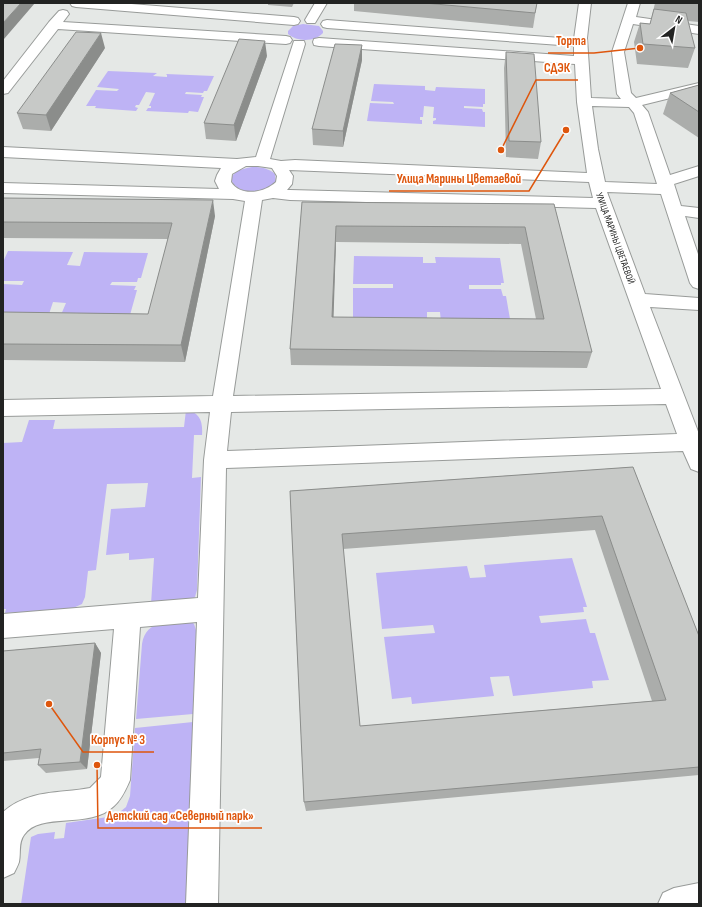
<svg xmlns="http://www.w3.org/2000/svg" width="702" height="907" font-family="'Sofia Sans Condensed',sans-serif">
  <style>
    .green { fill: #beb3f5 }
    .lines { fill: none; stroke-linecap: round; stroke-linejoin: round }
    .minor-casing { stroke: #989b99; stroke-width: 2 }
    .minor { fill: #fff; fill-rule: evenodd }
    .wall { fill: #abadab; fill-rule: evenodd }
    .shaded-wall { fill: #8b8d8b }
    .building { fill: #c7c9c7; stroke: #8b8d8b; fill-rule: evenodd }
    .labels { text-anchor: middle; stroke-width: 3.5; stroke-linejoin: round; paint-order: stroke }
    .far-street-label { font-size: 10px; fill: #222322; stroke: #fff }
    .leader { fill: none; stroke: #de560d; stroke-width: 1.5 }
    .callout-dot { fill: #de560d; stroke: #fff; stroke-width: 1.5 }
    .callout-label { font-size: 13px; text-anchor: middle; font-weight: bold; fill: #de560d; stroke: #fff; stroke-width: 3.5; stroke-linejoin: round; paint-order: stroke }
  </style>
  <rect width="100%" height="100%" fill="#e5e8e6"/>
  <path class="green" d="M303 24 319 26 323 31V33C315 42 297 42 288 34V31L293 26Z
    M108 71 157 73 153 76 167 77V75L166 74 214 76 207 91H204L203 93 186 92 185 94 202 95 201 97H204L198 112 189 111 188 113 146 111 148 108H151V106H149L155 93 146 92 139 105H136L135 107 138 108 136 111 95 108 96 106H86L96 90 117 91 119 89 97 87Z
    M374 84 425 86V90L435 91 436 87 485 89V104H483V107L464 106V92V108L482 109 483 112H485V127L433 124V121L436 120V118H433L434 107 424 106 423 117H420V120H422V124L367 121 370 103 394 104 393 102 371 101Z
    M252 167C261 167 268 168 275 174L276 182C255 209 203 175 252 167Z
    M8 251 73 252 67 265 80 266 84 252 148 253 141 278H138L137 282H112L110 285 136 286 134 290H137L130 315 60 317 66 303 53 302 48 317H3V284L22 285 24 281H3V262Z
    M354 256 423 257V263H436L435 257 500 258 504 283H501V285H469V289H501L503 296H506L510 319 441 322 440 312H427V322L353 318V288H393V284H353Z
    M186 410C200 412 203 422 202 435H194L192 478 201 477 197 590 195 597 192 599 151 604 154 558 129 560V553L106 555 111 509 145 507 148 483 107 484 96 570 88 571 85 597 82 604 71 609 5 613 6 609H3V443L22 442 29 420H55L53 429 184 427Z
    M572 558 587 607H583L584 612 539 616 541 623 586 619 590 633H595L609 680 592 681 593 688 513 696 509 676 490 677 494 696 412 704 411 697 392 699 384 637 435 633 433 625 382 629 376 573 467 566 470 578 486 577 484 565Z
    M192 622 194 624 196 630 193 714 136 719 142 644C146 618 171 623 192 622Z
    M193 722 187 904H21L31 837 38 834 55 832 54 839 64 838 66 823 115 816 126 807 130 796 135 728Z"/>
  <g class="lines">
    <g class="minor-casing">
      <path id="minor" d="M70 3H119L294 17 298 18 300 21 298 24 294 25 76 7 72 6Z
        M315 3H327L315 23H307L305 20Z
        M579 3H591L587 38 591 98 621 99 617 94 612 52 628 3H640L636 17 699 26V34L633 24 624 52 631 93 636 98 699 83V91L642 105 648 112 670 175 699 166V176L674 184 681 206 699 208V218L685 216 699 257V289L693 287 690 283 661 194 607 192 645 294 699 298V310L650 307 699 434V472L691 469 683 451 226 468 218 904H186L197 622 140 627 130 780C126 789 122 799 114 806 90 830 40 811 24 835 18 843 21 852 19 862 18 865 16 869 14 873L3 878V812C30 789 58 794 90 788L101 777 114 629 3 638V614L198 598 204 460 210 412 3 416V400L213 396 245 201 233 199 3 193V183L219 189 215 181 217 175 221 168 3 157V147L237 159 256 157 293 44 294 41H304L305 44 270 159 281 161 295 160 587 173 577 102 575 64 319 46 314 45 313 42 314 39 319 38 574 56V46L327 28 323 27 321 24 323 21 327 20 574 39ZM592 106 629 107 634 113 657 184 605 182 598 149ZM246 166H258L272 168 277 176 276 182C264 193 241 197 231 182L232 174ZM289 170 589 182 593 198 290 190H287L292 184 293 176ZM273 198 290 200 596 208 661 389 233 396 262 200ZM666 404 677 434 227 451 231 412Z
        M63 10 67 11 69 14 63 22 286 36 290 37 292 40 290 43 286 44 58 29 8 93 3 94V81L49 22 59 11Z
        M699 883V904H658L663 893 674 888Z"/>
    </g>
    <use href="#minor" class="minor"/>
  </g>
  <path class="wall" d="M268 3H294L292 7 268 5Z
    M354 3H537L533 28 354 11Z
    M655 3H699V22L688 21 695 48 688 68 637 64 634 42 640 23 650 24Z
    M362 45V60L343 147 313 145 312 129Z
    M105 48 51 131 23 129 17 113Z
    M506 52 541 142 538 159 506 157 504 68Z
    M267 56 236 141 206 139 204 123Z
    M699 85V138L663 114 670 93Z
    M3 198 215 216 185 362 3 360V312L148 314 168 239 3 238Z
    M302 202 554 204 592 352 587 368 291 365 290 349ZM336 242 521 244 536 319 333 317Z
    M633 467 699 636V775L306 811 304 802 290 491ZM595 530 652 701 360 726 343 549Z
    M95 643 101 653 87 769 46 773 38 765 39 758 3 761V651Z"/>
  <path class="shaded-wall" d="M21 3H35L4 39 3 37V23Z
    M101 33 105 48 51 131 46 115Z
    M265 41 267 56 236 141 234 125Z
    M362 45V60L343 147V131Z
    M213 200 215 216 185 362 181 345Z
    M336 226V242L333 334 332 317Z
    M95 643 101 653 87 769 80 762Z"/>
  <path class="building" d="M3 3H21L3 23Z
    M424 3H537L535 13Z
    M654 9 686 13 695 48 643 44 640 23 650 24Z
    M76 32 101 33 46 115 17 113Z
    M239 39 265 41 234 125 204 123Z
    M335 44 362 45 343 131 312 129Z
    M506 52 534 54 541 142 509 141Z
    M699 85V112L670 93Z
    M3 198 213 200 181 345 3 344V312L148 314 172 223 3 222Z
    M302 202 554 204 592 352 290 349ZM336 226 525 227 544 319 332 317Z
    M633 467 699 636V767L304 802 290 491ZM602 516 666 700 360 726 342 534Z
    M95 643 80 762 38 765 41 749 3 753V651Z"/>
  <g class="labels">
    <g class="far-street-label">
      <text transform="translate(616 238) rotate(70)" y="4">УЛИЦА МАРИНЫ ЦВЕТАЕВОЙ</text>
    </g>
  </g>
  <path class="leader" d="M640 48L594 53H548M501 150L536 80H578M566 130L529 191H389M49 704L83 752H154M97 765L98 828H262"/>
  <g class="callout-dot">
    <circle cx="640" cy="48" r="4"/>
    <circle cx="501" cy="150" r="4"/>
    <circle cx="566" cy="130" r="4"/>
    <circle cx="49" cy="704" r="4"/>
    <circle cx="97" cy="765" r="4"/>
  </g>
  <g class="callout-label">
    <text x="571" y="45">Торта</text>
    <text x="557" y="72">СДЭК</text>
    <text x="459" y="183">Улица Марины Цветаевой</text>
    <text x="118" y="744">Корпус № 3</text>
    <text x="180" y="820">Детский сад «Северный парк»</text>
  </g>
  <rect width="702" height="907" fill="none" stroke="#222322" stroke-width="8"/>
  <g transform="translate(674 28) rotate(31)" stroke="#ffffff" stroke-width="3" paint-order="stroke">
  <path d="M0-3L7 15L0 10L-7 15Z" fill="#222322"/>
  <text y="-6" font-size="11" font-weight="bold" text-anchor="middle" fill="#222322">N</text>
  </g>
</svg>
